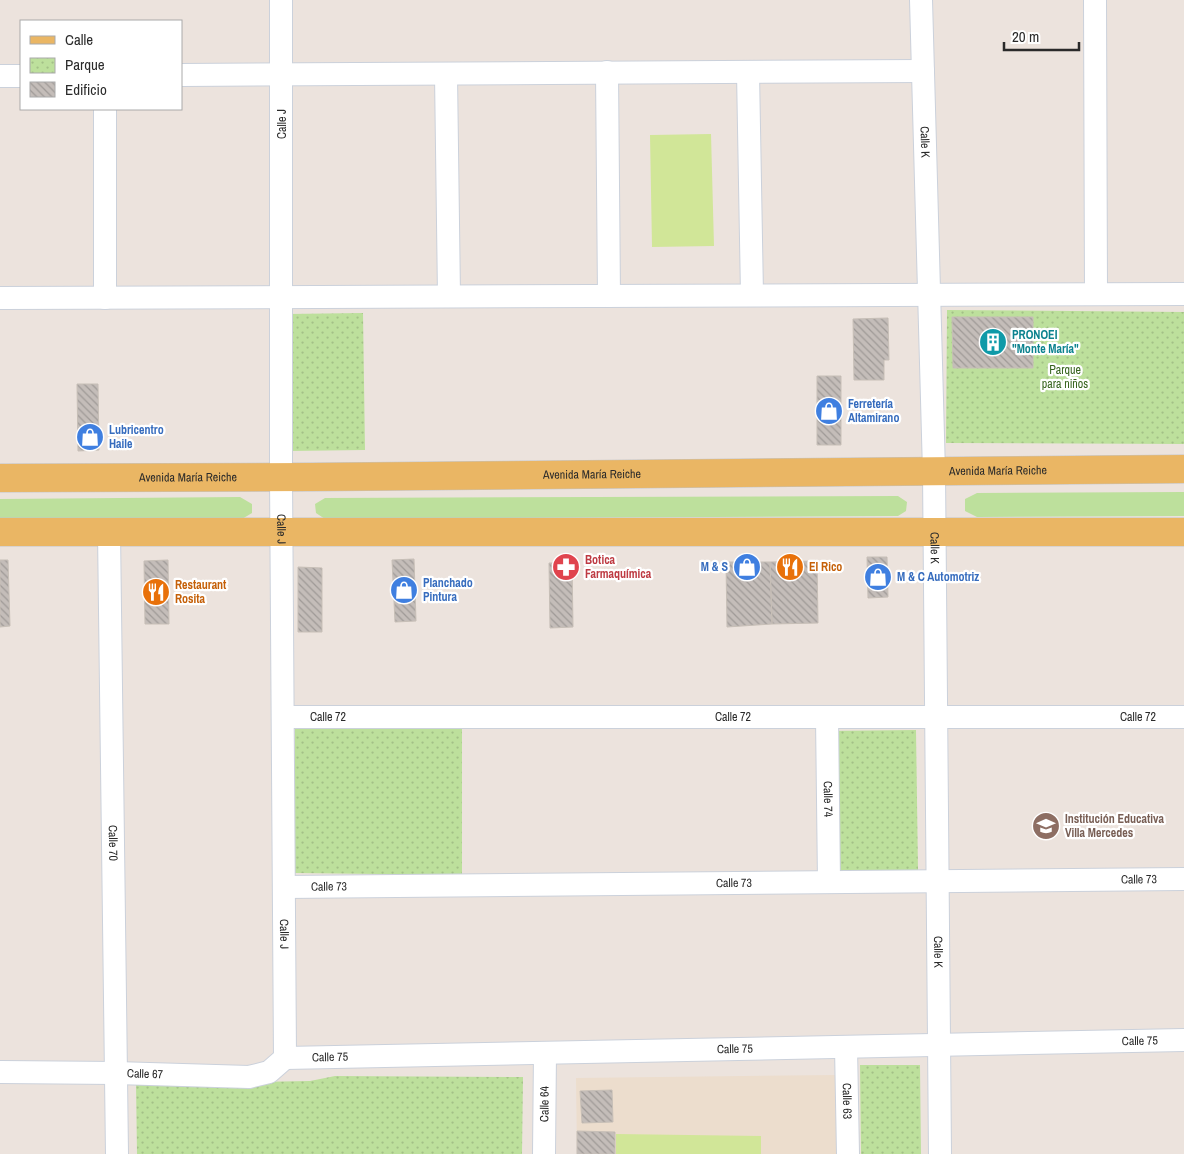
<svg xmlns="http://www.w3.org/2000/svg" width="1184" height="1154" font-family="'Archivo Narrow',sans-serif">
  <style>
    .education { fill: #ecddcd }
    .grass { fill: #bde09c }
    .park { fill: url(#park-dots) }
    .pitch { fill: #d1e698 }
    .building { fill: url(#building-back-hatch); stroke: #c7bfb7 }
    .lines { fill: none; stroke-linecap: round; stroke-linejoin: round }
    .minor-casing { stroke: #cbd1db; stroke-width: 24 }
    .primary-casing { stroke: #c3c3c3; stroke-width: 29 }
    .minor { stroke: #fff; stroke-width: 22 }
    .primary { stroke: #eab664; stroke-width: 28 }
    .labels { text-anchor: middle; stroke-width: 4.5; stroke-linejoin: round; paint-order: stroke }
    .street-label { font-size: 12px; fill: #2a2a2a; stroke: #fff }
    .culture-label { font-size: 12px; font-weight: bold; fill: #0d838f; stroke: #fff; text-anchor: start }
    .park-label { font-size: 12px; fill: #37641e; stroke: #fff }
    .shop-label { font-size: 12px; font-weight: bold; fill: #366cbe; stroke: #fff; text-anchor: start }
    .health-label { font-size: 12px; font-weight: bold; fill: #be3a42; stroke: #fff; text-anchor: start }
    .food-label { font-size: 12px; font-weight: bold; fill: #c56008; stroke: #fff; text-anchor: start }
    .education-label { font-size: 12px; font-weight: bold; fill: #785e54; stroke: #fff; text-anchor: start }
  </style>
  <defs>
    <pattern id="park-dots" width="8" height="8" patternUnits="userSpaceOnUse" patternTransform="scale(1.25)"><rect width="8" height="8" fill="#bde09c"/><path d="M2 2h.1M6 6h.1" fill="none" stroke="#a3c087" stroke-width="1.8" stroke-linecap="round"/></pattern>
    <pattern id="building-back-hatch" width="6" height="6" patternUnits="userSpaceOnUse" patternTransform="scale(1.25)"><rect width="6" height="6" fill="#c4bdb9"/><path d="M-1 5l2 2M0 0l6 6M5-1l2 2" fill="none" stroke="#9f9a97"/></pattern>
  </defs>
  <rect width="100%" height="100%" fill="#ece3dd"/>
  <path class="education" d="M838 1075 839 1154H577L576 1078Z"/>
  <path class="grass" d="M1184 492V516L977 517 965 511V499L977 493Z
    M898 496 907 502 906 511 898 516 325 519 316 513 315 504 325 498Z
    M240 497 252 504V513L242 519 0 520V499Z"/>
  <path class="park" d="M947 310 1184 312V444L946 443Z
    M363 313 365 450 289 451 287 314Z
    M295 729H462V875L295 873Z
    M916 730 918 871 827 872 826 731Z
    M860 1065H920L921 1154H861Z
    M335 1076 523 1077 522 1154H137L136 1084 310 1081Z"/>
  <path class="pitch" d="M711 134 714 246 652 247 650 135Z
    M616 1134 761 1136V1154H616Z"/>
  <path class="building" d="M952 317H1033V368H953Z
    M888 318 889 360H884V380H854L853 319Z
    M817 376H841V445H817Z
    M77 384H98L99 450 78 451Z
    M867 557H887L888 597 868 598Z
    M414 559 416 621 395 622 392 560Z
    M0 560H8L10 626 0 627Z
    M168 560 169 624H145L144 561Z
    M817 561 818 623 772 624 770 562Z
    M726 562H770L772 624 727 627Z
    M549 563H572L573 627 550 628Z
    M298 567 322 568V632H298Z
    M612 1090 613 1122 582 1123 580 1091Z
    M577 1131 615 1132V1154H577Z"/>
  <g class="lines">
    <g class="minor-casing">
      <g id="minor">
        <path id="s1" d="M281 0V477L285 1058"/>
        <path id="s2" d="M921 0 934 472 940 1154"/>
        <path d="M1095 0 1096 294"/>
        <path d="M607 72 609 296"/>
        <path d="M748 72 752 295"/>
        <path d="M446 74 449 296"/>
        <path d="M181 75 923 71"/>
        <path d="M0 76H21"/>
        <path d="M0 298 1184 294"/>
        <path d="M105 298V109"/>
        <path id="s3" d="M109 532 117 1154"/>
        <path id="s4" d="M283 717H1184"/>
        <path id="s5" d="M827 717 829 882"/>
        <path id="s6" d="M284 887 1184 879"/>
        <path id="s7" d="M846 1047 848 1154"/>
        <path id="s8" d="M285 1058 1184 1040"/>
        <path id="s9" d="M0 1072 116 1073 249 1077 269 1072 285 1058"/>
        <path id="s10" d="M544 1154 545 1053"/>
      </g>
    </g>
    <g class="primary-casing">
      <g id="primary">
        <path id="s11" d="M0 478 311 477 1184 469"/>
        <path d="M0 532H1184"/>
      </g>
    </g>
    <use href="#minor" class="minor"/>
    <use href="#primary" class="primary"/>
  </g>
  <defs>
    <g id="building-disc" transform="scale(1.4375)"><circle r="9.5" fill="#0f9aa8" stroke="#fff"/><path d="M-4-6H4V6H1V3H-1V6H-4ZM-2.5-4.3h1.7v1.8h-1.7ZM.8-4.3h1.7v1.8H.8ZM-2.5-1h1.7V.8h-1.7ZM.8-1h1.7V.8H.8Z" fill="#fff"/></g>
    <g id="shop-disc" transform="scale(1.4375)"><circle r="9.5" fill="#3f7fe0" stroke="#fff"/><path d="M-5-2.5h2.3a2.7 3.5 0 0 1 5.4 0H5L5.5 6h-11ZM-1.5-2.5h3a1.5 2.3 0 0 0-3 0Z" fill="#fff"/></g>
    <g id="pharmacy-disc" transform="scale(1.4375)"><circle r="9.5" fill="#e0444e" stroke="#fff"/><path d="M-2-6h4v4h4v4h-4v4h-4v-4h-4v-4h4Z" fill="#fff"/></g>
    <g id="restaurant-disc" transform="scale(1.4375)"><circle r="9.5" fill="#e8710a" stroke="#fff"/><path d="M-5-6h1v4h1v-4h1v4h1v-4h1v5L-1.5 .5V6h-2V.5L-5-1ZM5-6V6H3V1.5H1.5Q1.5-4 5-6Z" fill="#fff"/></g>
    <g id="school-disc" transform="scale(1.4375)"><circle r="9.5" fill="#8d6e63" stroke="#fff"/><path d="M0-5L7-2L0 1L-7-2ZM-4 1L0 2.5L4 1V4Q0 6-4 4Z" fill="#fff"/></g>
  </defs>
  <g fill-rule="evenodd">
    <use href="#building-disc" x="993" y="342"/>
    <use href="#shop-disc" x="829" y="411"/>
    <use href="#shop-disc" x="90" y="437"/>
    <use href="#pharmacy-disc" x="566" y="567"/>
    <use href="#shop-disc" x="747" y="567"/>
    <use href="#restaurant-disc" x="790" y="567"/>
    <use href="#shop-disc" x="878" y="577"/>
    <use href="#shop-disc" x="404" y="590"/>
    <use href="#restaurant-disc" x="156" y="592"/>
    <use href="#school-disc" x="1046" y="826"/>
  </g>
  <g class="labels">
    <g class="street-label">
      <text transform="translate(282 124) rotate(-90)" y="4">Calle J</text>
      <text dy="4" stroke="none"><textPath href="#s2" startOffset="142">Calle K</textPath></text>
      <text dy="4" stroke="none"><textPath href="#s11" startOffset="998">Avenida María Reiche</textPath></text>
      <text dy="4" stroke="none"><textPath href="#s11" startOffset="592">Avenida María Reiche</textPath></text>
      <text dy="4" stroke="none"><textPath href="#s11" startOffset="188">Avenida María Reiche</textPath></text>
      <text dy="4" stroke="none"><textPath href="#s1" startOffset="529">Calle J</textPath></text>
      <text dy="4" stroke="none"><textPath href="#s2" startOffset="548">Calle K</textPath></text>
      <text dy="4" stroke="none"><textPath href="#s4" startOffset="45">Calle 72</textPath></text>
      <text dy="4" stroke="none"><textPath href="#s4" startOffset="450">Calle 72</textPath></text>
      <text dy="4" stroke="none"><textPath href="#s4" startOffset="855">Calle 72</textPath></text>
      <text dy="4" stroke="none"><textPath href="#s5" startOffset="82">Calle 74</textPath></text>
      <text dy="4" stroke="none"><textPath href="#s3" startOffset="311">Calle 70</textPath></text>
      <text dy="4" stroke="none"><textPath href="#s6" startOffset="855">Calle 73</textPath></text>
      <text dy="4" stroke="none"><textPath href="#s6" startOffset="450">Calle 73</textPath></text>
      <text dy="4" stroke="none"><textPath href="#s6" startOffset="45">Calle 73</textPath></text>
      <text dy="4" stroke="none"><textPath href="#s1" startOffset="934">Calle J</textPath></text>
      <text dy="4" stroke="none"><textPath href="#s2" startOffset="952">Calle K</textPath></text>
      <text dy="4" stroke="none"><textPath href="#s8" startOffset="855">Calle 75</textPath></text>
      <text dy="4" stroke="none"><textPath href="#s8" startOffset="450">Calle 75</textPath></text>
      <text dy="4" stroke="none"><textPath href="#s8" startOffset="45">Calle 75</textPath></text>
      <text dy="4" stroke="none"><textPath href="#s9" startOffset="145">Calle 67</textPath></text>
      <text dy="4" stroke="none"><textPath href="#s7" startOffset="54">Calle 63</textPath></text>
      <text dy="4" stroke="none"><textPath href="#s10" startOffset="50">Calle 64</textPath></text>
    </g>
    <g class="culture-label">
      <text x="1012" y="339">PRONOEI<tspan x="1012" dy="14">"Monte María"</tspan></text>
    </g>
    <g class="park-label">
      <text x="1065" y="374">Parque<tspan x="1065" dy="14">para niños</tspan></text>
    </g>
    <g class="shop-label">
      <text x="848" y="408">Ferretería<tspan x="848" dy="14">Altamirano</tspan></text>
      <text x="109" y="434">Lubricentro<tspan x="109" dy="14">Haile</tspan></text>
      <text x="728" y="571" text-anchor="end">M &amp; S</text>
      <text x="897" y="581">M &amp; C Automotriz</text>
      <text x="423" y="587">Planchado<tspan x="423" dy="14">Pintura</tspan></text>
    </g>
    <g class="health-label">
      <text x="585" y="564">Botica<tspan x="585" dy="14">Farmaquímica</tspan></text>
    </g>
    <g class="food-label">
      <text x="809" y="571">El Rico</text>
      <text x="175" y="589">Restaurant<tspan x="175" dy="14">Rosita</tspan></text>
    </g>
    <g class="education-label">
      <text x="1065" y="823">Institución Educativa<tspan x="1065" dy="14">Villa Mercedes</tspan></text>
    </g>
  </g>
  <rect x="20" y="20" width="162" height="90" fill="#ffffff" stroke="#aaaaaa"/>
  <rect x="30" y="36" width="25" height="8" fill="#eab664" stroke="#aaaaaa"/>
  <text x="65" y="45" font-size="15" fill="#2a2a2a">Calle</text>
  <rect x="30" y="58" width="25" height="15" fill="url(#park-dots)" stroke="#aaaaaa"/>
  <text x="65" y="70" font-size="15" fill="#2a2a2a">Parque</text>
  <rect x="30" y="82" width="25" height="15" fill="url(#building-back-hatch)" stroke="#aaaaaa"/>
  <text x="65" y="95" font-size="15" fill="#2a2a2a">Edificio</text>
  <path d="M1004 42v8h75v-8" fill="none" stroke="#2a2a2a" stroke-width="2.5"/>
  <text x="1012" y="42" font-size="15" fill="#2a2a2a" stroke="#ffffff" stroke-width="4" paint-order="stroke">20 m</text>
</svg>
